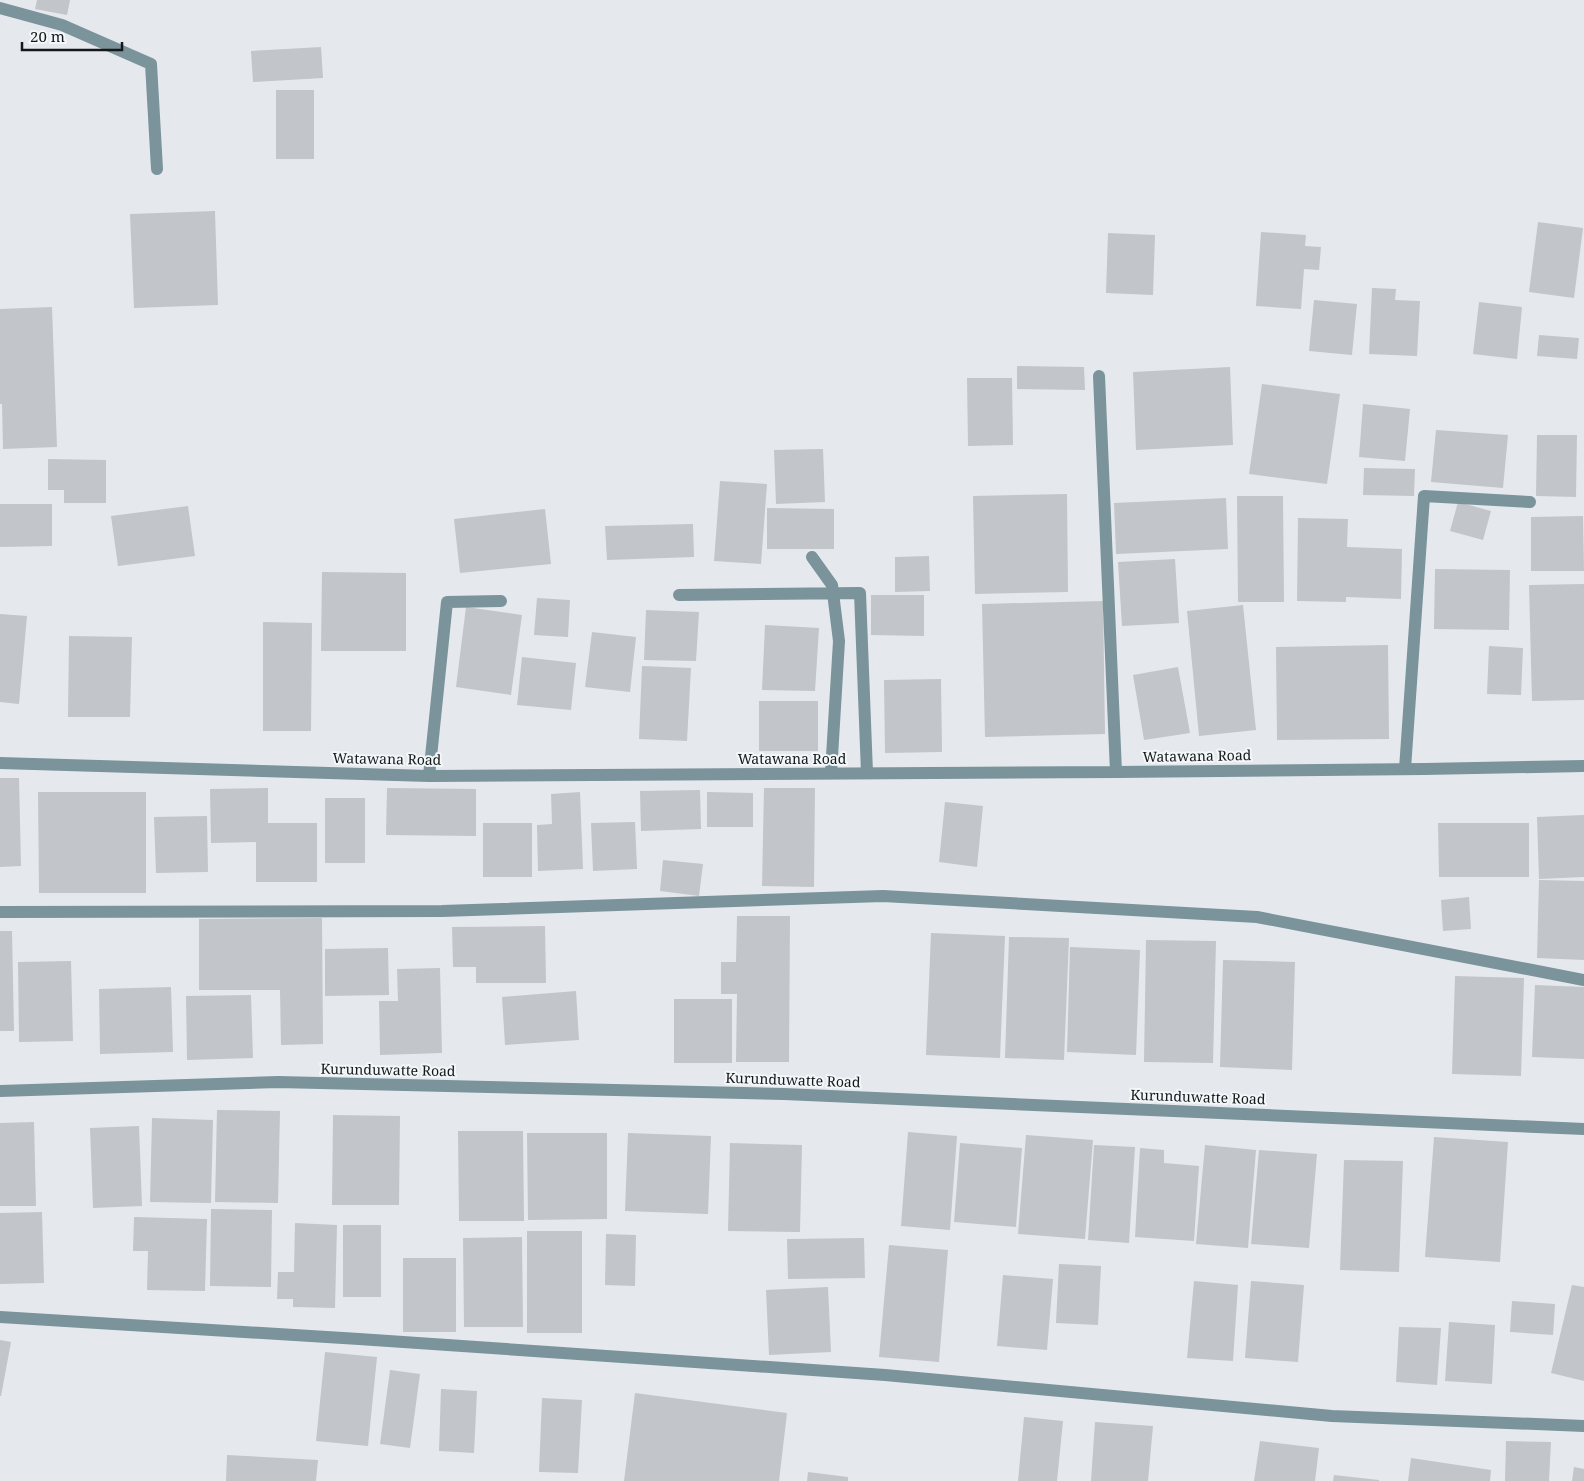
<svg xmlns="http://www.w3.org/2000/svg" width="1584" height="1481" font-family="'Noto Serif',serif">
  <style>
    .building { fill: #c2c5c9 }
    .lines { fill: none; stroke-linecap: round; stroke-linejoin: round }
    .minor { stroke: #7b939b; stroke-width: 12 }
    .labels { text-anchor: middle; stroke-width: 4; stroke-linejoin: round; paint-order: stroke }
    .street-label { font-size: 14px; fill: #151718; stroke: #f2f7fa }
  </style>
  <rect width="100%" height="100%" fill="#e5e9ed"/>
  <path class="building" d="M37 0H70L67 15 35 9Z
    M321 47 323 78 253 82 251 51Z
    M276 90H314V159H276Z
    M215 211 218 305 134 308 130 214Z
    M1538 222 1583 228 1574 298 1529 292Z
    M1261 232 1306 235 1305 246 1321 247 1319 270 1304 269 1301 309 1256 306Z
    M1108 233 1155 235 1153 295 1106 293Z
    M1372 288 1396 289 1395 300 1420 301 1417 356 1369 354Z
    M1314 300 1357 304 1352 355 1309 351Z
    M1479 302 1522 307 1517 359 1473 354Z
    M52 307 57 447 3 449 2 404H0V309Z
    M1539 335 1579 338 1577 359 1537 356Z
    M1017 366 1084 367 1085 390 1017 389Z
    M1230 367 1233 445 1136 450 1133 372Z
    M967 378H1012L1013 445 968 446Z
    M1262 384 1340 394 1327 484 1249 474Z
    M1363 404 1410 409 1405 461 1359 457Z
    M1436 430 1508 435 1503 488 1431 482Z
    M1537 435H1577L1576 497 1536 496Z
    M823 449 825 502 776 504 774 450Z
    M48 459 106 460V503H64V490H48Z
    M1364 468 1415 469 1414 496 1363 495Z
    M720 481 767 484 761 564 714 561Z
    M1067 494 1068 592 975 594 973 496Z
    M1237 496H1283L1284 602H1238Z
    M1226 498 1228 549 1116 554 1114 503Z
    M1458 502 1491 511 1483 540 1450 531Z
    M0 504H52V546L0 547Z
    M188 506 195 556 118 566 111 516Z
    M767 508 834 509V549H767Z
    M545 509 551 564 460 573 454 519Z
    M1583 516 1584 571H1531V517Z
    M1298 518 1348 519 1347 547 1402 549 1401 599 1346 597V602L1297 601Z
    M693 524 694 557 607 560 605 526Z
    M929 556 930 591 895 592V557Z
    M1175 559 1179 623 1122 626 1118 562Z
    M1435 569 1510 570 1509 630 1434 629Z
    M322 572 406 573V651H321Z
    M1584 584V700L1532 701 1529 585Z
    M871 595H924V636L871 635Z
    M537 598 570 600 568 637 534 635Z
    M1103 601 1105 734 985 737 982 604Z
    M1243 605 1256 730 1199 736 1187 611Z
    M466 607 522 615 511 695 456 687Z
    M646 610 699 612 696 661 644 660Z
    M0 614 27 616 19 704 0 702Z
    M263 622 312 623 311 731H263Z
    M765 625 819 628 815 691 762 690Z
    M592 632 636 637 630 692 585 687Z
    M69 636 132 637 130 717H68Z
    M1388 645 1389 739 1277 740 1276 647Z
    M1489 646 1523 648 1521 695 1487 694Z
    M522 657 576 663 571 710 517 705Z
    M642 666 691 668 687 741 639 739Z
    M1178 667 1190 733 1144 740 1133 675Z
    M941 679 942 752 885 753 884 680Z
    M759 701H818V751H759Z
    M0 778H19L21 866 0 867Z
    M268 788V823H317V882H256V842L211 843 210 789Z
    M387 788 476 789V836L386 835Z
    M764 788H815L814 887 762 886Z
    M700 790 701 829 641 831 640 791Z
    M38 792H146V893H39Z
    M580 792 583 869 538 871 537 825 552 824 551 794Z
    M707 792 753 793V827H707Z
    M325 798H365V863H325Z
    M945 802 983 806 977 867 939 862Z
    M1584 815V877L1539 879 1537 817Z
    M207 816 208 872 156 873 154 817Z
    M635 822 637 869 593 871 591 823Z
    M483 823H532V877H483Z
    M1438 823H1529V877H1439Z
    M663 860 703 864 699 896 660 891Z
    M1539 880 1584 881V960L1537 958Z
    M1469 897 1471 929 1443 931 1441 900Z
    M737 916H790L789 1062H736L737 994H721V962H736Z
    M322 918 323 1044 281 1045 280 990H199V919Z
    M545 926 546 983H476V967H453L452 927Z
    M0 931H12L14 1031H0Z
    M931 933 1005 936 1000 1058 926 1055Z
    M1009 937 1069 938 1064 1060 1005 1058Z
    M1146 940 1216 941 1213 1063 1144 1062Z
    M1070 947 1140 950 1136 1055 1067 1052Z
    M388 948 389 995 325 996V949Z
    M1223 960 1295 962 1292 1070 1220 1067Z
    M71 961 73 1041 19 1042 18 962Z
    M440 968 442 1053 380 1055 379 1001H398L397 969Z
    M1455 976 1524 978 1521 1076 1452 1074Z
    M1535 985 1584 987V1059L1532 1057Z
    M171 987 173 1052 100 1054 99 989Z
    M576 991 579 1040 505 1045 502 997Z
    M251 995 253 1058 187 1060 186 996Z
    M674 999H732V1063H674Z
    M217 1110 280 1111 278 1203 215 1202Z
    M333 1115 400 1116 399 1205H332Z
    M152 1118 213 1120 211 1203 150 1202Z
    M34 1122 36 1206H0V1123Z
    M139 1126 142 1206 93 1208 90 1128Z
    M458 1131H523L524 1221H459Z
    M908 1132 957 1136 950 1230 901 1226Z
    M527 1133H607V1219L528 1220Z
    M628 1133 711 1136 708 1214 625 1211Z
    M1026 1135 1093 1140 1085 1239 1018 1234Z
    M1434 1137 1508 1142 1500 1262 1425 1257Z
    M730 1143 802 1145 800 1232 728 1231Z
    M960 1143 1022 1148 1016 1227 954 1222Z
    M1094 1145 1135 1147 1129 1243 1088 1240Z
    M1205 1145 1256 1150 1248 1248 1196 1244Z
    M1140 1148 1164 1150V1163L1199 1166 1194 1241 1135 1237Z
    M1259 1150 1317 1154 1309 1248 1251 1244Z
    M1344 1160 1403 1161 1399 1272 1340 1270Z
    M211 1209 272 1210 271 1287 210 1286Z
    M42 1212 44 1283 0 1284V1213Z
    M134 1217 207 1219 205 1291 147 1290 148 1251H133Z
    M295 1223 337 1225 335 1308 293 1307V1299H277L278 1272H294Z
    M343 1225H381V1297H343Z
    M527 1231H582V1333H527Z
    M606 1234 636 1235 635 1286 605 1285Z
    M522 1237 523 1327H464L463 1238Z
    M864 1238 865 1278 788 1279 787 1239Z
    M889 1245 948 1250 939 1362 879 1357Z
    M403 1258H456V1332H403Z
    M1059 1264 1101 1266 1098 1325 1056 1323Z
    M1003 1275 1053 1279 1047 1350 997 1346Z
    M1194 1281 1238 1285 1233 1361 1187 1358Z
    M1251 1281 1304 1285 1298 1362 1245 1358Z
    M1572 1285 1584 1287V1381L1551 1373Z
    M828 1287 831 1352 769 1355 766 1290Z
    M1512 1301 1555 1304 1553 1335 1510 1332Z
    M1449 1322 1495 1325 1492 1384 1445 1381Z
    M1399 1327 1441 1328 1437 1385 1396 1382Z
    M0 1340 11 1342 1 1396H0Z
    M325 1352 377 1357 368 1446 316 1441Z
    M390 1370 420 1374 410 1448 380 1444Z
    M441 1389 477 1391 474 1453 439 1451Z
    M635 1393 787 1413 779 1481H624Z
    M542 1398 582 1400 578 1473 539 1472Z
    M1024 1417 1063 1421 1057 1481H1018Z
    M1095 1422 1153 1426 1148 1481H1091Z
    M1260 1441 1319 1448 1315 1481H1254Z
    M1506 1441 1551 1442 1549 1481H1505Z
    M227 1455 318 1460 316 1481H226Z
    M1411 1458 1491 1470 1490 1481H1408Z
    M1574 1467 1584 1469V1481H1572Z
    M808 1472 848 1477V1481H807Z
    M1334 1475 1379 1480V1481H1333Z"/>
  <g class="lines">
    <path class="minor" d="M0 8 62 25 151 64 157 169
      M1099 376 1116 772
      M812 557 832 585 839 641 831 773
      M679 595 860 593 867 773
      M0 763 429 776 1116 772 1424 769 1584 766
      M1405 769 1424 496 1530 502
      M429 776 447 602 501 601
      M0 912 442 911 883 896 1257 917 1584 980
      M0 1091 278 1082 784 1094 1584 1129
      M0 1317 359 1339 885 1375 1332 1416 1584 1426"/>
  </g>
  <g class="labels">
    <g class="street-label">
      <text transform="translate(1197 756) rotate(-1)" y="5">Watawana Road</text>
      <text transform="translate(387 759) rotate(1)" y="5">Watawana Road</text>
      <text x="792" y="764">Watawana Road</text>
      <text transform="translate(388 1070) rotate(1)" y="5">Kurunduwatte Road</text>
      <text transform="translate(793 1080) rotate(2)" y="5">Kurunduwatte Road</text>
      <text transform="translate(1198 1097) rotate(2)" y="5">Kurunduwatte Road</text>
    </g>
  </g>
  <path d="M22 42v8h100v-8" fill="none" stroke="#151718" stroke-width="2.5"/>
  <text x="30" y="42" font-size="15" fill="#151718" stroke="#f2f7fa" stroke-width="4" paint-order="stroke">20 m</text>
</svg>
